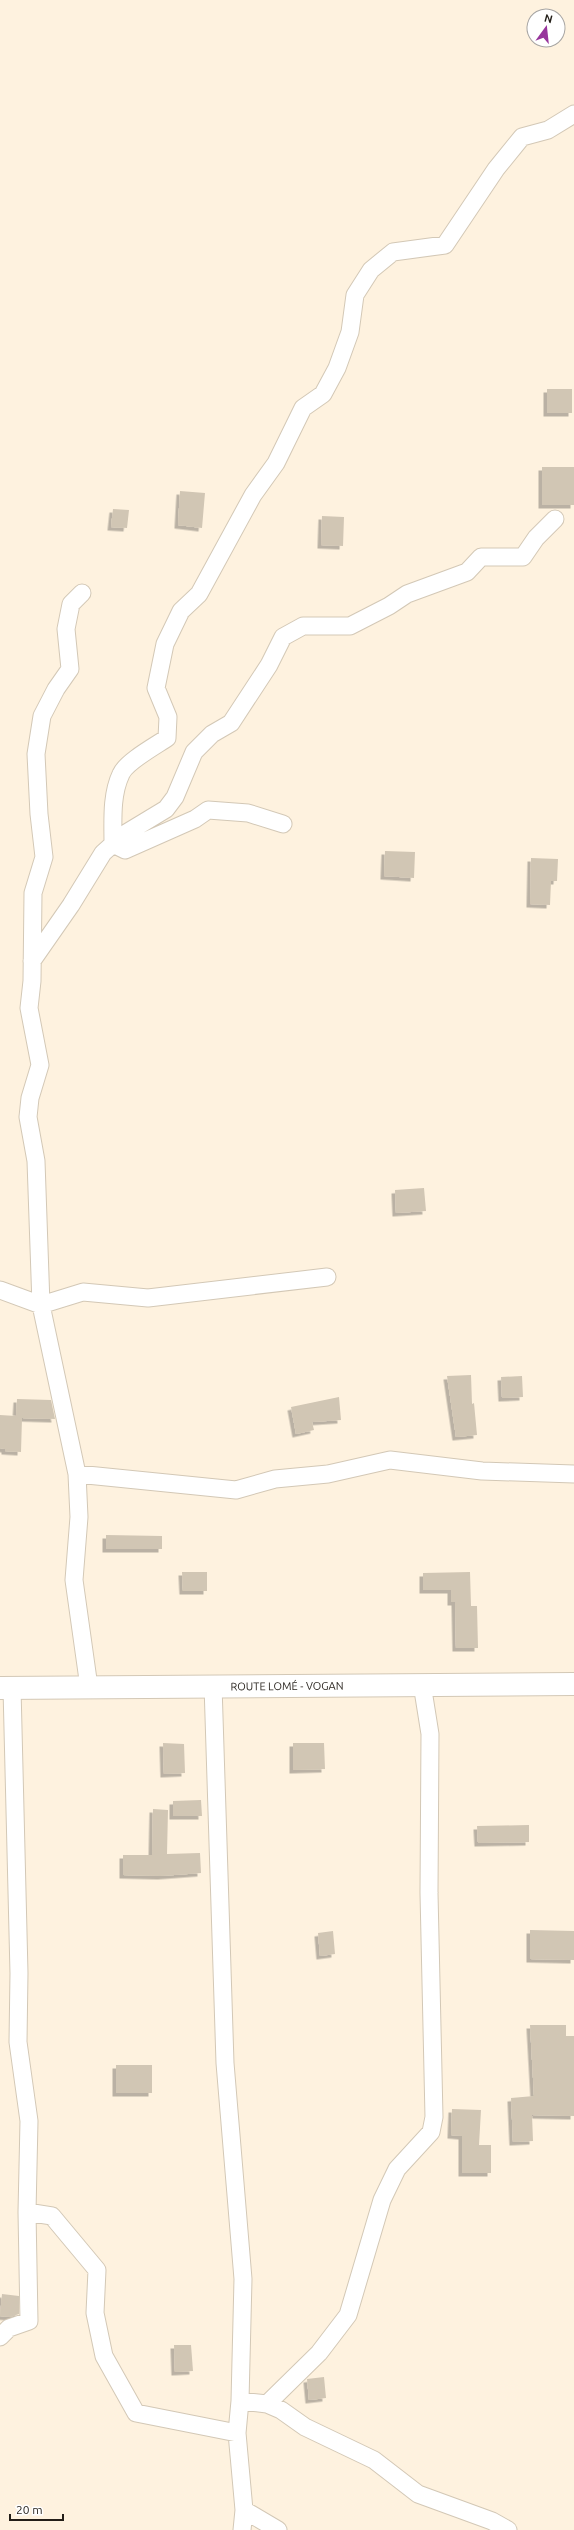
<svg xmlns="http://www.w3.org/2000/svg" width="574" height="2530" font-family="Ubuntu,sans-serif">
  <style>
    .building { fill: #d1c6b4; filter: url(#shadow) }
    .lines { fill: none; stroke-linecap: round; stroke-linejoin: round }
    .street-casing { stroke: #d3c8b6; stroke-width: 19 }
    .secondary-casing { stroke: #d3c8b6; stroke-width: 24 }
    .street { stroke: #fff; stroke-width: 17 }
    .secondary { stroke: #fff; stroke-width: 22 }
    .labels { text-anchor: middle; stroke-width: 3; stroke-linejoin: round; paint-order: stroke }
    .street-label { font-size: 11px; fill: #231e18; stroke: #fff }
  </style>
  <defs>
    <filter id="shadow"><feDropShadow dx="-3.5" dy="3.5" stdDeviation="0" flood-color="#0004"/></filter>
  </defs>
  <rect width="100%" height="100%" fill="#fef2df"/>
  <path class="building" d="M547 389H572V413H547Z
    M542 467H574V505H542Z
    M180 491 205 493 202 528 178 525Z
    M113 509 129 510 127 528 111 527Z
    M322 516 344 517 343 546 321 545Z
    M385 851 415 852 414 878 384 876Z
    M531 858 558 859 557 881H551L550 905 530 904Z
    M424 1188 426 1211 396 1213 395 1190Z
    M471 1375 472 1404 474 1403 477 1435 456 1437 447 1376Z
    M522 1376 523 1397 502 1398 501 1377Z
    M339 1397 341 1420 312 1422 314 1430 296 1434 291 1407Z
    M17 1399 51 1400 55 1419 22 1418 21 1452 5 1451V1449L0 1448V1415L16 1416Z
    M106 1535 162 1536V1549H106Z
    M182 1572H207V1591H183Z
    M470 1572 471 1606H477L478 1648H456L455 1602H451V1590H423V1573Z
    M163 1743 184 1744 185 1773 164 1774Z
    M293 1743H324L325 1769 293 1770Z
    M201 1800 202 1816H173V1801Z
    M153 1809 168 1810 167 1854 200 1853 201 1873 161 1876 123 1875V1855H152Z
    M529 1825V1842L478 1843 477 1826Z
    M530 1930 574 1931V1960L530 1959Z
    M333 1931 335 1954 320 1956 318 1933Z
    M530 2025H566V2036H574V2116L532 2115 533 2141 513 2142 511 2098 534 2096Z
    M116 2065H152V2093H116Z
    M452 2109 481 2110 479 2145H491V2173H462V2136L451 2135Z
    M2 2294 19 2296V2314L10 2317 0 2316Z
    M174 2345H191L193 2371 175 2372Z
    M324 2377 326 2398 309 2400 307 2379Z"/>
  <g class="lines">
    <g class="street-casing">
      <path id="street" d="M82 593 71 604 66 629 70 669 56 689 42 716 36 754 39 814 44 857 33 893 32 981 29 1008 40 1065 30 1098 28 1117 36 1161 41 1305 77 1474 79 1517 74 1580 89 1687
        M283 824 248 813 208 810 195 819 125 850 113 844 128 832 166 809 175 797 194 752 212 734 231 723 269 665 283 637 303 626H350L389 606 407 594 467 572 481 557H523L536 538 555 519
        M32 961 71 905 103 853 113 844C113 821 111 795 121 774 126 762 155 746 167 738L168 717 156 688 165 644 181 611 199 594 253 495 276 463 303 408 323 394 337 368 350 332 355 295 371 270 393 252 445 245 496 169 522 137 548 130 574 114
        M0 1290 41 1305 83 1292 148 1298 327 1277
        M77 1474 236 1490 275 1479 328 1474 390 1460 482 1471 574 1474
        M213 1685 225 2063 243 2279 240 2401 237 2433 244 2510 242 2530
        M27 2212 52 2216 97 2270 95 2313 104 2356 136 2413 237 2433
        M0 2337 9 2328 29 2321 27 2212 29 2121 18 2042 19 1973 12 1688
        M240 2401 267 2404 281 2410 305 2427 374 2460 418 2494 492 2521 508 2530
        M267 2404 319 2353 348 2315 382 2200 397 2169 431 2132 434 2117 429 1893 430 1734 422 1684
        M244 2510 278 2530"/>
    </g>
    <g class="secondary-casing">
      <g id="secondary">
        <path id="s1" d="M0 1688 574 1684"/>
      </g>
    </g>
    <use href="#street" class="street"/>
    <use href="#secondary" class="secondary"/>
  </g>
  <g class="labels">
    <g class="street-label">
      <text dy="4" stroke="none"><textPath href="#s1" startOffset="287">ROUTE LOMÉ - VOGAN</textPath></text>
    </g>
  </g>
  <g transform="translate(546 28) rotate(15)"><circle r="19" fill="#ffffff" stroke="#a7a5a3"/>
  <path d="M0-3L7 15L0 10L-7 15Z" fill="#97359c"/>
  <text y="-6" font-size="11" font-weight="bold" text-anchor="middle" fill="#231e18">N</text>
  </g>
  <path d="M10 2514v6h53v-6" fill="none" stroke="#231e18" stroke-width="2"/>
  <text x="16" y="2514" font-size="12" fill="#231e18" stroke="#ffffff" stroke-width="3" paint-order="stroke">20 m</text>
</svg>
